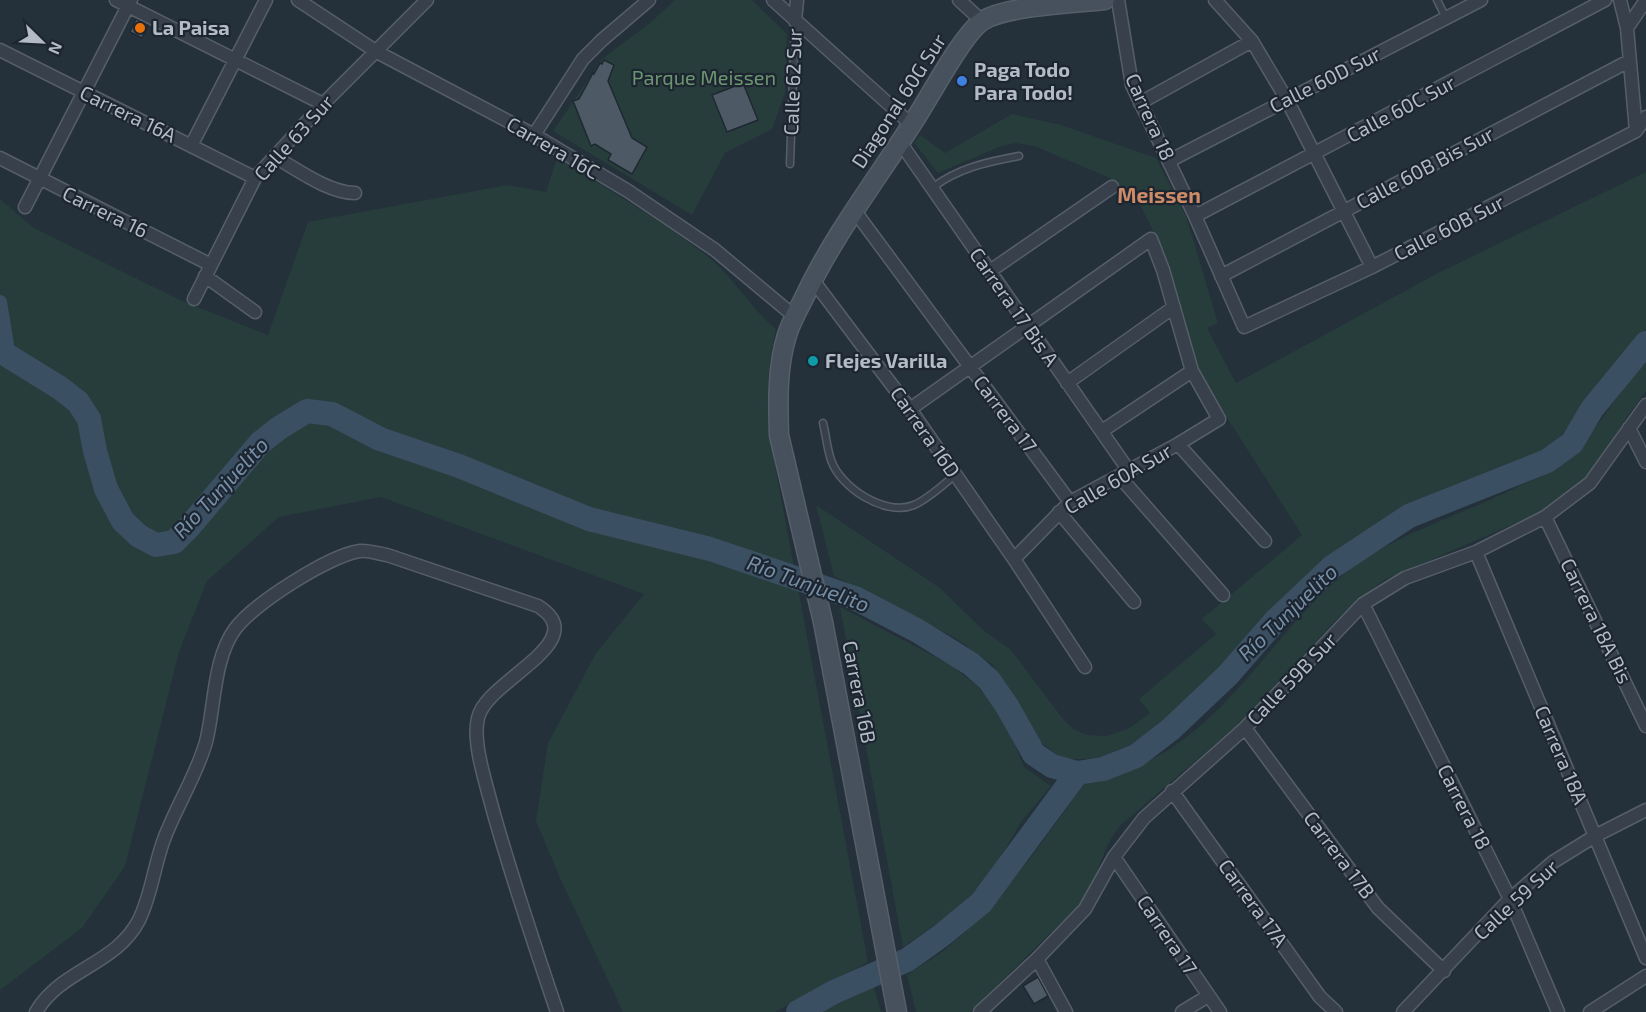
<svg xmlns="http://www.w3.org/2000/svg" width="1646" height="1012" font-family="'Exo 2',sans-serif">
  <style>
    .green { fill: #273d3c }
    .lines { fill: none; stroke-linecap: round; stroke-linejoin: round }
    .canal { stroke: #3b4f62; stroke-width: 14 }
    .river { stroke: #3b4f62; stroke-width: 24 }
    .building { fill: #4d5a65; stroke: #1f2832; stroke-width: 1.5 }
    .lane-casing { stroke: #565f69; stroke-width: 9 }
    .street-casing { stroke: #565f69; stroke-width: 15 }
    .secondary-casing { stroke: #565f69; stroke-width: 21 }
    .lane { stroke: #38414b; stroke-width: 6 }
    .street { stroke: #38414b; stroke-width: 12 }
    .secondary { stroke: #46515d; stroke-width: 18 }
    .food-dot { fill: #e8710a; stroke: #1d2630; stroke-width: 2 }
    .shop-dot { fill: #3f7fe0; stroke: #1d2630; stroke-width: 2 }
    .culture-dot { fill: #0f9aa8; stroke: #1d2630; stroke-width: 2 }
    .labels { text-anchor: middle; stroke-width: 4.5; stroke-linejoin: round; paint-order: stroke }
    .poi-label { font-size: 20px; font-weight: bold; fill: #b3bcc6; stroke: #1d2630; text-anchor: start }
    .park-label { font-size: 20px; fill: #6c9672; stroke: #1d2630 }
    .street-label { font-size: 20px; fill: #b3bcc6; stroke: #1d2630 }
    .neighbourhood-label { font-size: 21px; font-weight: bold; fill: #cd8b68; stroke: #1d2630 }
    .water-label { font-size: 21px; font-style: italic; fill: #768fa8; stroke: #1d2630 }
  </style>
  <rect width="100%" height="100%" fill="#24303a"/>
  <path class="green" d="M675 0H752L787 34 785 93 772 129 725 153 692 215 553 131 602 59 650 23Z
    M1012 114 1061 125 1156 158 1186 216 1218 323 1207 328 1236 383 1438 273 1646 172V329L1556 442 1538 456 1495 475 1397 512 1340 550 1264 619 1223 666 1166 719 1130 745 1096 759H1062L1037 739 993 665 955 638 889 603 834 576 816 505 940 588 983 630 1011 650 1063 719 1073 729 1087 735 1106 736 1128 729 1150 713 1139 699 1216 634 1202 619 1302 535 1201 377 1156 236 1140 205 1110 178 1034 146 1016 143 999 147 938 173 914 143 920 135 945 153Z
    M557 158C609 190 663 221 711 259 736 280 751 309 776 329 767 371 766 402 771 444L868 962 775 1012H623L560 878 536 821 548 743 596 653 644 594 381 497 279 517 207 581 179 652 125 866 82 928 0 990V199L34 228 182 301 268 335 308 222 507 185 546 192Z
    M1646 361V391L1624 421 1594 471 1577 489 1560 503 1530 517 1386 579 1357 600 1334 622 1235 727 1121 825C1099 851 1100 879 1079 905L970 1012H916L907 975C918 967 931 960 942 952 995 910 1048 836 1086 780 1216 761 1258 642 1349 570 1397 533 1469 512 1523 484 1534 479 1546 474 1555 467 1594 440 1614 396 1646 361Z
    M840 607 951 665 977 686 1002 713 1024 767 1051 786 1021 822 993 871 972 899 903 947Z
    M874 987 881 1012H819Z"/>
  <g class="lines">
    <path class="canal" d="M0 302 9 357"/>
    <path class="river" d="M0 351 60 388 78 402 89 419 95 451 106 489 123 521 139 536 156 545 174 542 189 527 260 443 279 428 307 411 332 414 380 439 459 466 589 519 710 549 855 598 918 631 971 664 989 680 1007 706 1034 754 1052 766 1077 773 1103 769 1136 756 1171 729 1228 675 1276 620 1332 567 1409 516 1547 461 1572 443 1592 409 1646 343
      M798 1012 834 992 907 960 942 935 981 903 1077 773"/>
  </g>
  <path class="building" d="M136 19 148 25 142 38 130 32Z
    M604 60 614 65 608 81 632 138 647 147 632 174 608 160 611 154 595 144 591 146 573 101 579 99 593 73 594 74 600 63 602 64Z
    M743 83 758 120 727 132 712 95Z
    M1038 977 1048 996 1034 1004 1023 986Z"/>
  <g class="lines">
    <g class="lane-casing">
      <path id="lane" d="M1437 0 1446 18
        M790 164 795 21
        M932 188C958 168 987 162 1019 156
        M823 423C826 435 827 448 831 460 840 487 885 517 914 505 928 499 943 485 955 475"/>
    </g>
    <g class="street-casing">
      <path id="street" d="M116 0 323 104
        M298 0 377 52 534 135 628 191 715 250 794 316
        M773 0 912 125
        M959 0 982 21
        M1118 0 1132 85 1195 216 1244 327 1372 267 1636 131 1646 117
        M1215 0 1252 41 1287 100 1372 267
        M1620 0 1627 28 1636 131
        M795 21 797 0
        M1627 28 1646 0
        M0 50 255 178
        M1140 103 1252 41
        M534 135 583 59 602 40 649 0
        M900 142 1129 471
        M191 146 266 0
        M275 157C298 170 329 193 355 193
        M0 158 211 265
        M1169 161 1481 0
        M25 207 131 0
        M854 210 1070 502
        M1195 216 1605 0
        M990 271 1112 187
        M205 276 255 312
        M1221 276 1629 61
        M812 279 910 409 1014 559
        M194 299 255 178 323 104 427 0
        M1067 383 1174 307
        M910 409 1151 239 1163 270 1192 371 1219 419 1178 444 1070 502 1014 559 1085 667
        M1629 428 1646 462
        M1102 431 1192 371
        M1178 444 1265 541
        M1119 476 1223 595
        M1059 512 1134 602
        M1545 517 1646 726
        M1476 552 1646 958
        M1363 604 1510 899 1558 1012
        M1245 728 1378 908 1444 971
        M1172 791 1320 997 1336 1012
        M1114 857 1220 1012
        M1037 959 1066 1012
        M36 1012C61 969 116 965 139 920 151 896 154 867 163 842 175 808 196 777 206 742 215 707 213 659 235 629 253 604 330 555 360 551 369 550 379 554 387 555L538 606C595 642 486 680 478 718 472 742 486 783 492 807 511 876 534 944 557 1012
        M980 1012 1037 959 1085 909 1114 857 1144 818 1245 728 1363 604 1405 578 1476 552 1545 517 1590 483 1646 405
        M1182 1012 1208 996
        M1403 1012 1510 899 1553 862 1595 836 1646 810
        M1590 1012 1646 976"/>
    </g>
    <g class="secondary-casing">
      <path id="secondary" d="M897 1012 823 622 779 435C778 402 777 367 787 335 791 322 798 310 804 298 833 236 875 182 912 124 928 101 963 32 984 20 1007 6 1076 3 1105 0"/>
    </g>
    <use href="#lane" class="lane"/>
    <use href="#street" class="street"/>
    <use href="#secondary" class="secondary"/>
  </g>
  <circle class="food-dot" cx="140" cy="28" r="6"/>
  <circle class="shop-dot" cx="962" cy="81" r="6"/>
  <circle class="culture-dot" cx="813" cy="361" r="6"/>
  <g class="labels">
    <g class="poi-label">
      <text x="152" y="35">La Paisa</text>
      <text x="974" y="77">Paga Todo<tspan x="974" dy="23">Para Todo!</tspan></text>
      <text x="825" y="368">Flejes Varilla</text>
    </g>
    <g class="park-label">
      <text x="704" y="85">Parque Meissen</text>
    </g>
    <g class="street-label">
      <text transform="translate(1325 80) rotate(-27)" y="7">Calle 60D Sur</text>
      <text transform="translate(793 82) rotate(-88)" y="7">Calle 62 Sur</text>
      <text transform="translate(899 101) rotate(-57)" y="7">Diagonal 60G Sur</text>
      <text transform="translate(1401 109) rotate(-28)" y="7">Calle 60C Sur</text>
      <text transform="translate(128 114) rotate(26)" y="7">Carrera 16A</text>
      <text transform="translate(1150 117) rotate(66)" y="7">Carrera 18</text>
      <text transform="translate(294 138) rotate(-48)" y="7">Calle 63 Sur</text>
      <text transform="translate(553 148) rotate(30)" y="7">Carrera 16C</text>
      <text transform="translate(1425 168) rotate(-28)" y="7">Calle 60B Bis Sur</text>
      <text transform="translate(105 212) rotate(26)" y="7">Carrera 16</text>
      <text transform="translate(1449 228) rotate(-27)" y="7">Calle 60B Sur</text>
      <text transform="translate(1014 307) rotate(55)" y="7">Carrera 17 Bis A</text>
      <text transform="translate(1005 414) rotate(53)" y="7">Carrera 17</text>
      <text transform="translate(925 432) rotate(55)" y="7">Carrera 16D</text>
      <text transform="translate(1118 479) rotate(-30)" y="7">Calle 60A Sur</text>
      <text transform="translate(1596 621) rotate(64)" y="7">Carrera 18A Bis</text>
      <text transform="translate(1292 679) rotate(-46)" y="7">Calle 59B Sur</text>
      <text transform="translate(859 692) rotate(79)" y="7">Carrera 16B</text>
      <text transform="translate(1561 755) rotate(67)" y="7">Carrera 18A</text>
      <text transform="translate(1464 807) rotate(63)" y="7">Carrera 18</text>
      <text transform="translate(1339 855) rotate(53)" y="7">Carrera 17B</text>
      <text transform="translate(1516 900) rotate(-43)" y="7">Calle 59 Sur</text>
      <text transform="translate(1253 903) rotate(54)" y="7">Carrera 17A</text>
      <text transform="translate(1167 935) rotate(56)" y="7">Carrera 17</text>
    </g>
    <g class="neighbourhood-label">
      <text x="1159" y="203">Meissen</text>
    </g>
    <g class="water-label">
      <text transform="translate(221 488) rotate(-47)" y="7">Río Tunjuelito</text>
      <text transform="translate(808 584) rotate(20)" y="7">Río Tunjuelito</text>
      <text transform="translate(1288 613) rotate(-44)" y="7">Río Tunjuelito</text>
    </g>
  </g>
  <g transform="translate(42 42) rotate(114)" stroke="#1d2630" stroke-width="4.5" paint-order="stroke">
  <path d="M0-4.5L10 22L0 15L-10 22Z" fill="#b3bcc6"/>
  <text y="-9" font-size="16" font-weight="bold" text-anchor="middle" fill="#b3bcc6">N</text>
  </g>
</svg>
